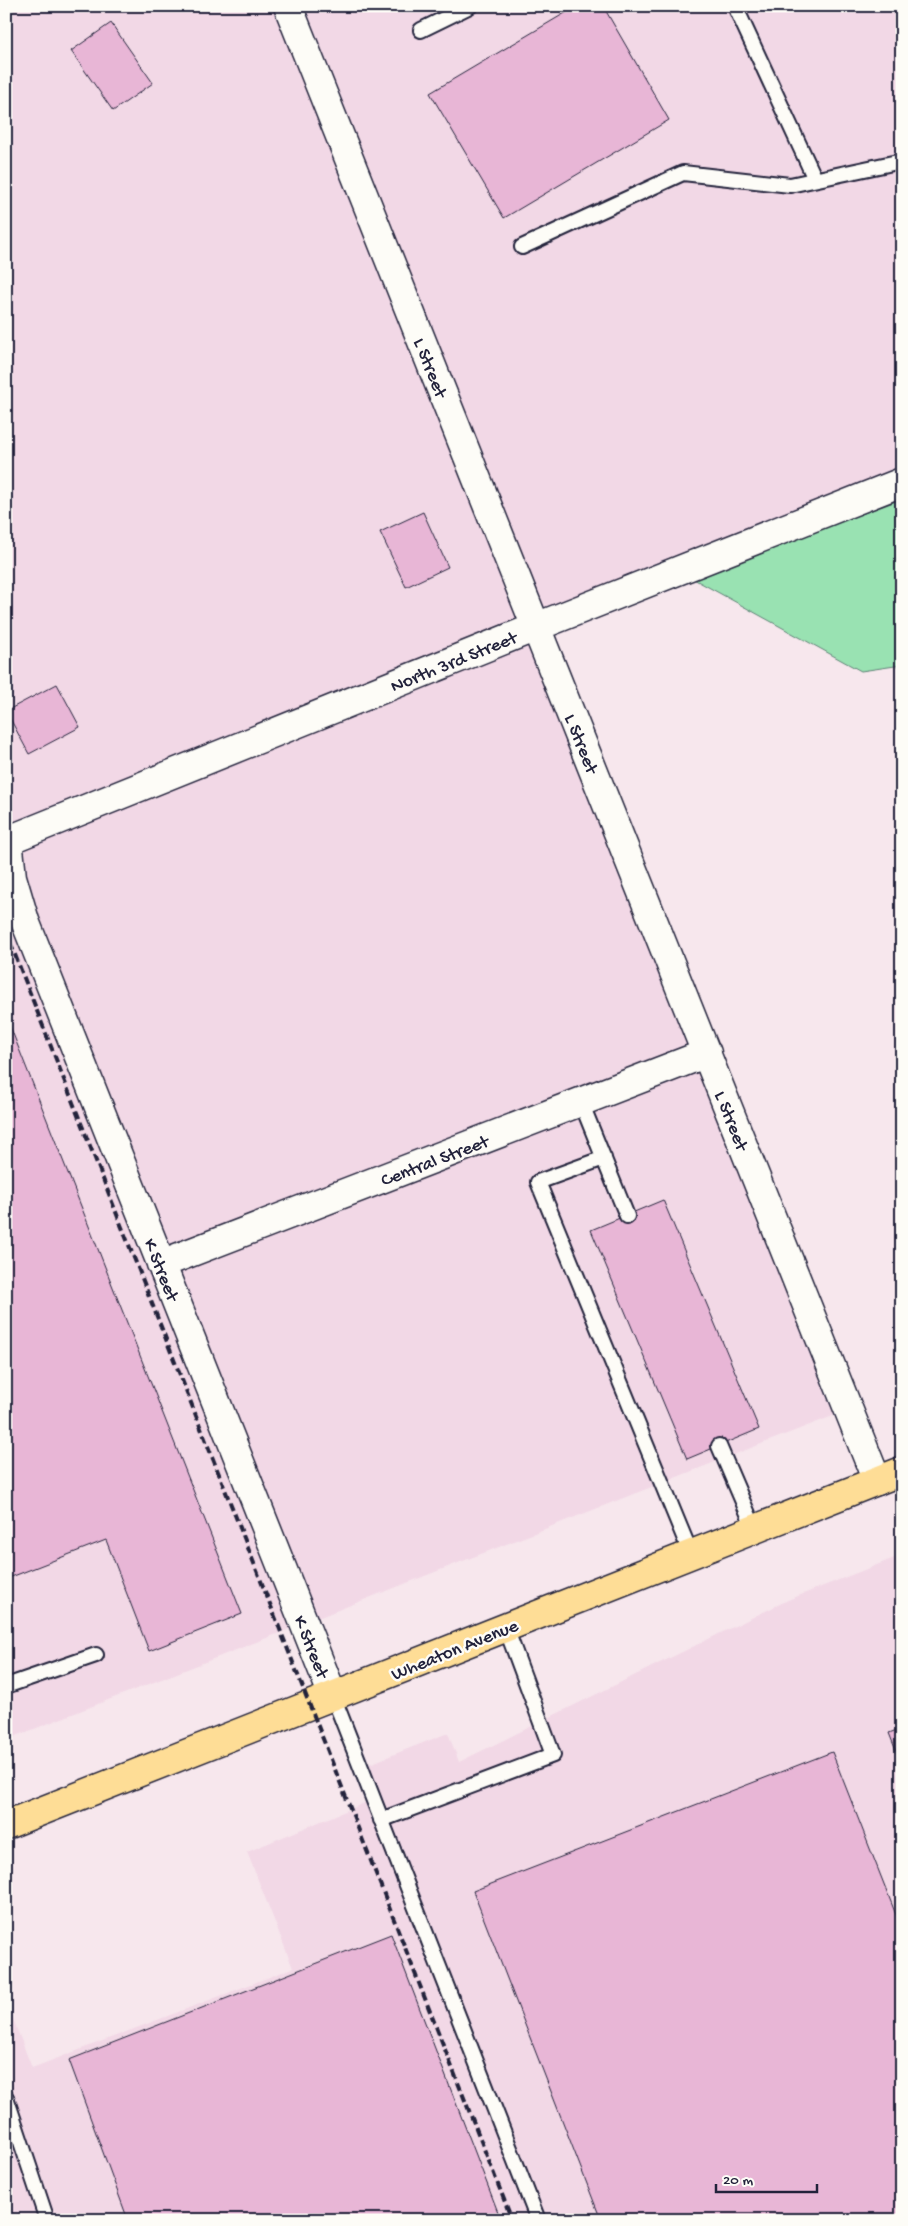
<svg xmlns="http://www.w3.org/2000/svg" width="908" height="2226" font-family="'Gochi Hand',sans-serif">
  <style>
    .built { fill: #f2d8e6 }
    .green { fill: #99e2b2; stroke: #5e8276 }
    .building { fill: #e8b6d6; stroke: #22223b }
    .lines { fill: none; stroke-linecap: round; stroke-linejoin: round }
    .service-casing { stroke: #22223b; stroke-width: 18 }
    .minor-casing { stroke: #22223b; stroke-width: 31 }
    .primary-casing { stroke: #22223b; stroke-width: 31 }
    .service { stroke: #fdfcf7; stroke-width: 14 }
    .minor { stroke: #fdfcf7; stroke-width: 28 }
    .primary { stroke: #fedd96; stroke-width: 28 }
    .rail { stroke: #22223b; stroke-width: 4; stroke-dasharray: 8 4; stroke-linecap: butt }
    .labels { text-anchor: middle; stroke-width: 5; stroke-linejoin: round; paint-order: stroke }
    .street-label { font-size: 19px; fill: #22223b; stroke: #fdfcf7 }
  </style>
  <rect width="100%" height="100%" fill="#f7e7ed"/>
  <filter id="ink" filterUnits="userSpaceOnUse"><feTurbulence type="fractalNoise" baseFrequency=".02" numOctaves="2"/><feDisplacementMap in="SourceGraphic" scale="10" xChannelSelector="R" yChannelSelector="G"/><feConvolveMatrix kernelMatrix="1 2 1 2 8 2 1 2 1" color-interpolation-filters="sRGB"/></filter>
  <g filter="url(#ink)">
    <path class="built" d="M6 6H902V499L542 633 843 1412 6 1740Z
      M902 1555V2220H6V2001L32 2068 293 1968 247 1852 374 1799 362 1767 448 1733 459 1762 788 1600Z"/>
    <path class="green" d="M902 499V665L861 671 690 577Z"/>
    <path class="building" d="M577 6H603L669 120 504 218 430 93Z
      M111 23 153 83 113 111 71 51Z
      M423 512 448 567 406 587 380 532Z
      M57 684 80 727 29 754 6 711Z
      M6 1016 242 1614 149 1651 106 1540 6 1579Z
      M663 1200 759 1429 687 1459 591 1230Z
      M902 1728V1766L889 1733Z
      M832 1752 902 1930V2220H601L473 1891Z
      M391 1934 501 2220H128L69 2060Z"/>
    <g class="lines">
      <g class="service-casing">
        <path id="service" d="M735 6 815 179
          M421 30 470 6
          M522 247 683 173 790 185 902 161
          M581 1102 627 1216
          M604 1158 538 1182 691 1554
          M719 1446 755 1530
          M6 1686 96 1655
          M333 1696 538 2220
          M381 1820 553 1755 506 1628
          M6 2097 47 2220"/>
      </g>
      <g class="minor-casing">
        <path id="minor" d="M288 6 877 1481
          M8 839 12 877 25 921 333 1696
          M6 841 536 627 902 482
          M161 1264 707 1053"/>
      </g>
      <g class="primary-casing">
        <path id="primary" d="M6 1825 902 1471"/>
      </g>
      <use href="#service" class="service"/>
      <use href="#minor" class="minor"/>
      <use href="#primary" class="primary"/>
      <path class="rail" d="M6 932 512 2220"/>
    </g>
  </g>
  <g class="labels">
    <g class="street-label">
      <text transform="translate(432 367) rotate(68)" y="7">L Street</text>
      <text transform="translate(453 660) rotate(-22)" y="7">North 3rd Street</text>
      <text transform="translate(583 743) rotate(68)" y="7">L Street</text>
      <text transform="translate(733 1120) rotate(68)" y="7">L Street</text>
      <text transform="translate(434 1159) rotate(-21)" y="7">Central Street</text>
      <text transform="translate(163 1269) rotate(68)" y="7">K Street</text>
      <text transform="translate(313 1646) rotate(68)" y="7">K Street</text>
      <text transform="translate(454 1648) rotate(-22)" y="7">Wheaton Avenue</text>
    </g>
  </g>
  <rect width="908" height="2226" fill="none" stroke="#fdfcf7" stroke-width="25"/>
  <rect x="12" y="12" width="883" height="2201" fill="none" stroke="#22223b" stroke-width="2" filter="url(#ink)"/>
  <path d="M716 2184v8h101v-8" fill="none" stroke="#22223b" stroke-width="2.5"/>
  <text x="723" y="2184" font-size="15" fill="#22223b" stroke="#fdfcf7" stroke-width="4" paint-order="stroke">20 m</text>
</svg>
